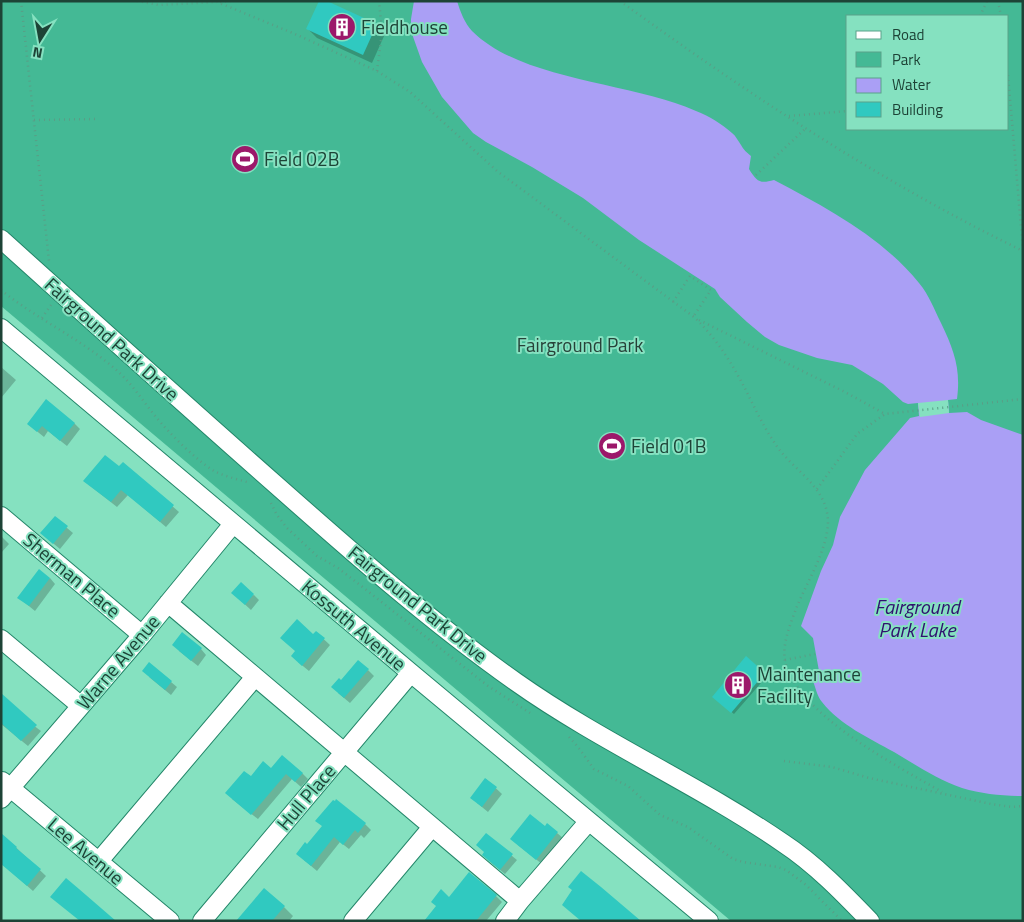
<svg xmlns="http://www.w3.org/2000/svg" width="1024" height="922" font-family="'Titillium Web',sans-serif">
  <style>
    .green { fill: #44b995; fill-rule: evenodd }
    .water { fill: #aa9ff5 }
    .pier { fill: #85e1c0 }
    .shadow { fill: #0003 }
    .building { fill: #30c9c0 }
    .lines { fill: none; stroke-linecap: round; stroke-linejoin: round }
    .minor-casing { stroke: #238669; stroke-width: 20 }
    .path { stroke: #599e86; stroke-width: 2.5; stroke-dasharray: 1 4; stroke-linecap: butt }
    .minor { stroke: #fff; stroke-width: 18 }
    .labels { text-anchor: middle; stroke-width: 4; stroke-linejoin: round; paint-order: stroke }
    .poi-label { font-size: 19px; fill: #1d4336; stroke: #85e1c0; text-anchor: start }
    .street-label { font-size: 19px; fill: #1d4336; stroke: #85e1c0 }
    .park-label { font-size: 19px; fill: #274138; stroke: #85e1c0 }
    .water-label { font-size: 20px; font-style: italic; fill: #30116f; stroke: #85e1c0 }
  </style>
  <rect width="100%" height="100%" fill="#85e1c0"/>
  <path class="green" d="M1 1H1023V921H731L1 306ZM848 16H1008V129H848Z"/>
  <path class="water" d="M414 1H457C460 11 465 24 472 31 522 81 631 82 696 111 709 116 722 124 732 133 736 136 738 141 741 145 743 149 747 153 751 156L749 169C757 182 760 184 774 180 825 207 882 237 919 283 929 295 934 309 941 323 954 350 961 369 957 399L948 400 949 413 967 412 981 420 1023 435V796C1002 796 982 794 962 788 938 780 916 765 894 752 869 738 840 725 822 702 817 696 816 689 813 681L819 671 813 638 801 626 821 571 833 545 840 517 865 470 910 418 919 416 918 403 908 404 903 402 883 384 852 365 817 358 779 345 765 337 747 322 720 297 715 289 639 240 583 198 532 167 486 142 473 133 442 97 422 62 411 31V19Z"/>
  <path class="pier" d="M948 400 949 413 920 417 918 403Z"/>
  <path class="shadow" d="M376 25 385 34 372 63 317 38 308 29Z
    M1 367 16 380 1 398Z
    M74 423 80 429 67 446 48 431 44 437 28 424Z
    M123 463 179 512 166 527 128 495 117 507 84 481 119 468Z
    M55 518 73 533 60 549 48 539Z
    M1 536 9 544 1 553Z
    M50 578 55 584 35 611 19 598Z
    M254 595 259 600 251 610 239 599Z
    M316 632 330 645 309 671 298 662Z
    M201 649 206 655 198 666 179 651Z
    M368 670 374 676 350 703 338 693 342 682Z
    M764 674 767 676 734 714 716 699Z
    M149 677 171 682 177 687 171 695Z
    M1 701 41 731 28 746 1 724Z
    M271 770 302 773 308 779 301 787 292 779 258 819 232 799 251 778Z
    M486 779 502 794 488 812 477 803Z
    M365 824 371 830 364 838 361 835 349 849 340 842 317 871 304 860 307 845 323 827Z
    M545 828 557 833 563 838 542 864 518 845Z
    M486 835 517 860 505 874 488 860Z
    M5 837 46 876 33 891 1 863Z
    M496 896 502 902 486 921H428L450 899Z
    M284 907 293 916 289 921H238Z"/>
  <path class="building" d="M319 1H327L377 24 363 55 306 29Z
    M46 399 75 423 60 441 42 426 37 432 27 424Z
    M105 455 119 466 123 462 174 505 160 522 121 490 111 502 83 481Z
    M55 516 68 526 53 544 40 533Z
    M39 569 50 578 29 606 17 598Z
    M241 582 254 594 245 605 231 593Z
    M297 619 313 634 316 631 325 638 302 666 291 656 295 651 280 638Z
    M182 632 202 648 191 661 172 645Z
    M746 656 765 673 731 713 712 697Z
    M358 660 369 669 344 698 331 687 339 678 341 680Z
    M149 662 172 681 165 690 142 671Z
    M1 693 37 725 21 741 1 723Z
    M282 755 303 773 295 782 286 774 251 815 225 793 244 771 251 776 263 761 271 768Z
    M485 778 497 787 482 807 470 798Z
    M336 799 366 823 358 833 355 830 343 845 334 837 311 866 296 854 305 842 307 844 322 826 315 821 333 800 335 801Z
    M530 814 545 826 547 823 558 832 536 860 510 839Z
    M1 833 17 847 16 848 41 869 27 886 1 864Z
    M486 833 513 854 500 870 482 855 484 852 476 845Z
    M581 871 601 887 641 921H581L562 905 572 890 568 887Z
    M469 872 497 895 476 921H424L436 906 431 902 441 889 449 897Z
    M66 878 79 889 116 921H80L50 897Z
    M264 888 285 906 272 921H236Z"/>
  <g class="lines">
    <g class="minor-casing">
      <path id="minor" d="M1 239C92 321 183 403 275 484 353 553 431 622 516 682 601 742 697 784 783 843 815 864 843 893 870 921
        M1 328 411 673 709 921
        M1 516 142 635
        M168 603 520 901
        M1 639 81 706
        M2 781 170 921
        M1 799 142 635 233 524
        M99 861 255 677
        M202 921 411 673
        M353 921 432 827
        M505 921 520 901 589 821"/>
    </g>
    <path class="path" d="M21 1 49 261
      M137 1 159 5 217 2 295 34 377 71 410 92 497 171 694 317C714 336 728 357 741 381 754 405 765 432 782 453 800 474 827 490 828 521 828 550 806 583 796 609 790 625 782 644 785 661 797 714 897 766 942 792
      M620 1C748 94 881 182 1023 251
      M998 1 1001 16
      M220 2 231 1
      M980 16 987 1
      M377 71 382 32 379 1
      M1008 75 1023 250
      M789 116 848 111
      M34 120 97 119
      M756 175 806 128
      M1 290C37 319 79 338 114 368 131 382 142 400 156 417 169 433 196 460 214 471 224 476 236 479 247 482
      M673 302 690 276 711 290 693 317
      M42 318 51 305
      M699 320 845 392 885 414
      M817 489 857 434 885 414 1023 399
      M271 503 277 515 287 528 317 556 338 568 360 585 488 686 530 713
      M785 660 815 654
      M569 737 578 747 594 769 628 786 660 815 688 827 733 859 743 862 778 867 786 870 806 885 842 921
      M784 761 832 767 869 778 991 804 1012 807 1023 806"/>
    <use href="#minor" class="minor"/>
  </g>
  <defs>
    <g id="building-disc" transform="scale(1.4375)"><circle r="9.5" fill="#9c186a" stroke="#85e1c0"/><path d="M-4-6H4V6H1V3H-1V6H-4ZM-2.5-4.3h1.7v1.8h-1.7ZM.8-4.3h1.7v1.8H.8ZM-2.5-1h1.7V.8h-1.7ZM.8-1h1.7V.8H.8Z" fill="#fff"/></g>
    <g id="stadium-disc" transform="scale(1.4375)"><circle r="9.5" fill="#9c186a" stroke="#85e1c0"/><path d="M0-5a6.5 5 0 1 0 0 10a6.5 5 0 1 0 0-10ZM-3.5-1.8h7v3.6h-7Z" fill="#fff"/></g>
  </defs>
  <g fill-rule="evenodd">
    <use href="#building-disc" x="342" y="27"/>
    <use href="#stadium-disc" x="245" y="159"/>
    <use href="#stadium-disc" x="612" y="446"/>
    <use href="#building-disc" x="738" y="685"/>
  </g>
  <g class="labels">
    <g class="poi-label">
      <text x="361" y="34">Fieldhouse</text>
      <text x="264" y="166">Field 02B</text>
      <text x="631" y="453">Field 01B</text>
      <text x="757" y="681">Maintenance<tspan x="757" dy="22">Facility</tspan></text>
    </g>
    <g class="street-label">
      <text transform="translate(112 339) rotate(42)" y="7">Fairground Park Drive</text>
      <text transform="translate(72 575) rotate(40)" y="7">Sherman Place</text>
      <text transform="translate(418 604) rotate(39)" y="7">Fairground Park Drive</text>
      <text transform="translate(354 625) rotate(40)" y="7">Kossuth Avenue</text>
      <text transform="translate(118 662) rotate(-50)" y="7">Warne Avenue</text>
      <text transform="translate(306 797) rotate(-50)" y="7">Hull Place</text>
      <text transform="translate(86 851) rotate(40)" y="7">Lee Avenue</text>
    </g>
    <g class="park-label">
      <text x="580" y="352">Fairground Park</text>
    </g>
    <g class="water-label">
      <text x="917" y="614">Fairground<tspan x="917" dy="23">Park Lake</tspan></text>
    </g>
  </g>
  <rect width="1024" height="922" fill="none" stroke="#1d4336" stroke-width="5"/>
  <rect x="846" y="15" width="162" height="115" fill="#85e1c0" stroke="#5ba289"/>
  <rect x="856" y="31" width="25" height="8" fill="#ffffff" stroke="#5ba289"/>
  <text x="892" y="40" font-size="15" fill="#1d4336">Road</text>
  <rect x="856" y="52" width="25" height="15" fill="#44b995" stroke="#5ba289"/>
  <text x="892" y="65" font-size="15" fill="#1d4336">Park</text>
  <rect x="856" y="78" width="25" height="15" fill="#aa9ff5" stroke="#5ba289"/>
  <text x="892" y="90" font-size="15" fill="#1d4336">Water</text>
  <rect x="856" y="102" width="25" height="15" fill="#30c9c0" stroke="#5ba289"/>
  <text x="892" y="115" font-size="15" fill="#1d4336">Building</text>
  <g transform="translate(40 40) rotate(191)" stroke="#85e1c0" stroke-width="4" paint-order="stroke">
  <path d="M0-4L9 19L0 12L-9 19Z" fill="#1d4336"/>
  <text y="-8" font-size="14" font-weight="bold" text-anchor="middle" fill="#1d4336">N</text>
  </g>
</svg>
